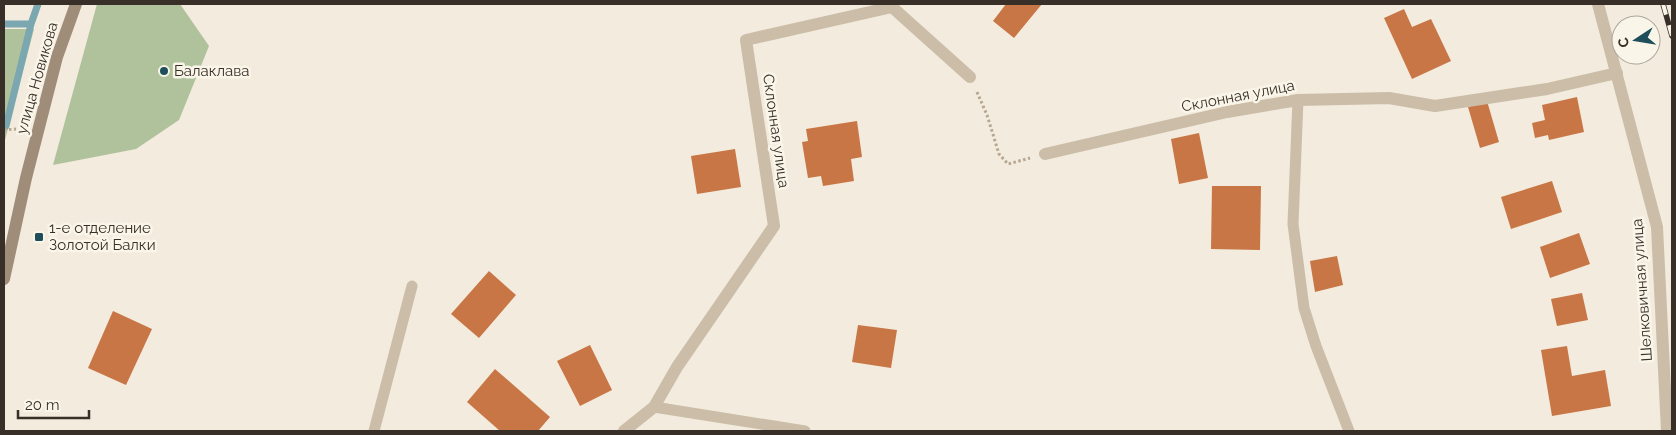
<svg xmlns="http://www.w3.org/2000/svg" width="1676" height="435" font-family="Raleway,sans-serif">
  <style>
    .green { fill: #b0c29c }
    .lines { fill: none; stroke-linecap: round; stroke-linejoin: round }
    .stream { stroke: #7ba7b0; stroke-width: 7 }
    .building { fill: #c87645 }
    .path { stroke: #b7a792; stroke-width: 3; stroke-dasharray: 2.5 2.5; stroke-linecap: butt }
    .service { stroke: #cbbda8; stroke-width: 11 }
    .minor { stroke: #cbbda8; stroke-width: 12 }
    .tertiary { stroke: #cbbda8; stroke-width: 12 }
    .secondary { stroke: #9f8c79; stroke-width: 12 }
    .rail-casing { stroke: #382f28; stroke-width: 5.5 }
    .rail { stroke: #faf5e9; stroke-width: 4; stroke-dasharray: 11; stroke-linecap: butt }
    .poi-dot { fill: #1d4e5a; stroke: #faf5e9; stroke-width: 2 }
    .labels { text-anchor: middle; stroke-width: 5; stroke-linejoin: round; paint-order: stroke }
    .poi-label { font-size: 15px; fill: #382f28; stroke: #faf5e9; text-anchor: start }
    .street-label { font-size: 15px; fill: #382f28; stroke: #faf5e9 }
  </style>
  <rect width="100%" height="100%" fill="#f3ebdd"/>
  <path class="green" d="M97 4H180L209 46 179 120 136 149 53 165Z
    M4 29H34L4 144Z"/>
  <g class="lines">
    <path class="stream" d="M4 24H31
      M6 126 31 24 38 4"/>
  </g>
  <path class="building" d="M1006 4H1042L1014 38 993 21Z
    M1404 9 1412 27 1431 19 1451 61 1412 79 1384 18Z
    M1577 97 1584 132 1549 140 1548 135 1535 138 1532 123 1545 120 1542 105Z
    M1487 101 1499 142 1480 148 1468 107Z
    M857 121 862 157 851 159 854 181 823 186 821 176 808 178 802 142 808 141 806 129Z
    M1199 133 1208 178 1179 184 1171 139Z
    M735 149 741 187 697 194 691 156Z
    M1552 181 1562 212 1511 229 1501 197Z
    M1212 186H1261L1260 250 1211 249Z
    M1579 233 1590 264 1550 278 1540 247Z
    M1337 256 1343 285 1315 292 1310 261Z
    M489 271 516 295 479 338 451 314Z
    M1582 293 1588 320 1557 326 1551 299Z
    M113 311 152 329 126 385 88 368Z
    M858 325 897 330 891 368 852 362Z
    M590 345 612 390 580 406 557 361Z
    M1567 346 1572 376 1605 370 1611 406 1552 416 1541 350Z
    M495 369 550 417 538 431H500L467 402Z"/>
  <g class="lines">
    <path class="path" d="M977 92 987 115 999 154 1008 164 1030 158
      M4 130 16 129"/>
    <path class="service" d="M1298 100 1293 224 1304 308 1316 346 1349 431
      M654 407 805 431
      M374 431 412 286"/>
    <path class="minor" d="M1045 154 1227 112 1298 100 1389 98 1435 106 1547 89 1617 73
      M624 431 654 407 677 367 774 226 746 40 892 7 970 77"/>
    <path class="tertiary" d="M1598 4 1657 227 1667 431"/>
    <path class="secondary" d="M4 279 26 178 57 57 76 4"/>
    <g class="rail-casing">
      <path id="rail" d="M1663 4 1672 36"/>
    </g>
    <use href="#rail" class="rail"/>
  </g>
  <g class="poi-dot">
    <circle cx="164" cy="71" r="5"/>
    <rect x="34" y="232" width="10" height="10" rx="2.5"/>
  </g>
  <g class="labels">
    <g class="poi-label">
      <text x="174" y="76">Балаклава</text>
      <text x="49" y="233">1-е отделение<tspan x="49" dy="17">Золотой Балки</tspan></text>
    </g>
    <g class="street-label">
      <text transform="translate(37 78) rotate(-74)" y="5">улица Новикова</text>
      <text transform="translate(1238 96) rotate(-11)" y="5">Склонная улица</text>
      <text transform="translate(776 131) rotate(82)" y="5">Склонная улица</text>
      <text transform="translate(1642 290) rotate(-94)" y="5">Шелковичная улица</text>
    </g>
  </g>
  <rect width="1676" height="435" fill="none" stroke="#382f28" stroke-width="10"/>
  <g transform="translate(1636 40) rotate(258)"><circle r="24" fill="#faf5e9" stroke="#aca69c"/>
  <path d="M0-4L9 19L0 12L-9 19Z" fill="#1d4e5a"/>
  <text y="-8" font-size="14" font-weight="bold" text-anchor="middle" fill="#382f28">С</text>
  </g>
  <path d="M18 410v8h71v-8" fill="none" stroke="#382f28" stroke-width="2.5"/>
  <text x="25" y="410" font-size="15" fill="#382f28" stroke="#faf5e9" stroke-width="4" paint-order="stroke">20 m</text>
</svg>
